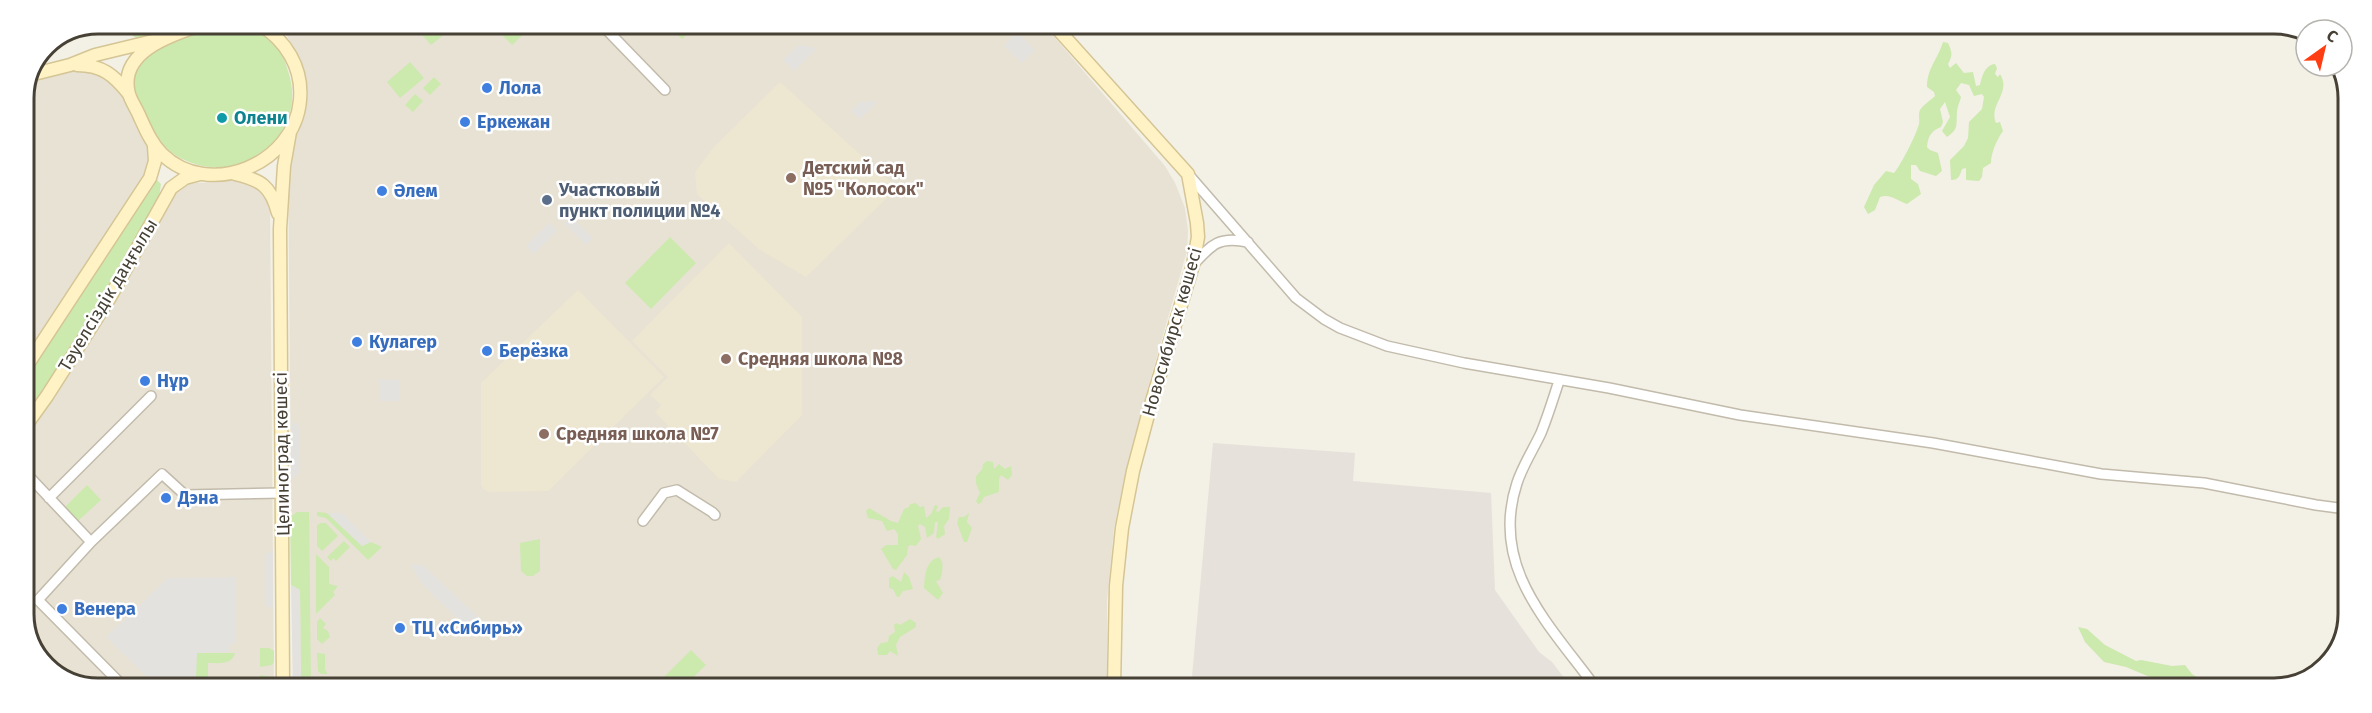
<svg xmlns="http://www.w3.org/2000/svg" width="2372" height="713" font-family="'Fira Sans',sans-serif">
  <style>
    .residential { fill: #e8e2d4 }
    .industrial { fill: #e6e1db }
    .education { fill: #ede6d0 }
    .green { fill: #cce9ae }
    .parking { fill: #e4e2de }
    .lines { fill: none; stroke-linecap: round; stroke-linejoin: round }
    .street-casing { stroke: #c2bbab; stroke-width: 12 }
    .secondary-casing { stroke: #d5c595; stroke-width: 15 }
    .street { stroke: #fff; stroke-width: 9 }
    .secondary { stroke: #fff3c5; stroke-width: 12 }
    .shop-dot { fill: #3f7fe0; stroke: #fff; stroke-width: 2 }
    .culture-dot { fill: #0f9aa8; stroke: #fff; stroke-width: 2 }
    .education-dot { fill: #8d6e63; stroke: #fff; stroke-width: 2 }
    .service-dot { fill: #5c6f8a; stroke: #fff; stroke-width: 2 }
    .labels { text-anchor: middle; stroke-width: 5; stroke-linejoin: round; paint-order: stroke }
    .shop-label { font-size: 18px; font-weight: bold; fill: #366cbe; stroke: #fff; text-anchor: start }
    .culture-label { font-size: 18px; font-weight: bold; fill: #0d838f; stroke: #fff; text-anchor: start }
    .education-label { font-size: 18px; font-weight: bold; fill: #785e54; stroke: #fff; text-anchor: start }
    .service-label { font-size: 18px; font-weight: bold; fill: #4e5e75; stroke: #fff; text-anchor: start }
    .street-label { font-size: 18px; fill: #464035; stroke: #fff }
    .rim { fill: none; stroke: #464035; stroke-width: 3 }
  </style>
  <rect width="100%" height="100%" fill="#f3f0e6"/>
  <path class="residential" d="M280 24 1044 25 1165 166 1175 183 1185 208 1188 231 1187 251 1146 395 1126 470 1114 528 1107 600V688L293 687 288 164 291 149 306 109 308 93 301 60Z
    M89 67 115 83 151 155 150 168 24 358V99L31 82Z
    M242 180 257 186 267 198 270 213 274 687 79 686 40 660 24 619V433L167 200 183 184Z"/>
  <path class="industrial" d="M1213 443 1355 453 1353 481 1491 493 1495 590 1539 652 1552 662 1572 688H1191Z"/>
  <path class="education" d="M780 82 893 184 894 191 806 277 760 250 697 194 695 172 714 147Z
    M729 243 802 317V415L736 482 719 479 655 412 661 405 650 395 668 377 632 341Z
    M578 290 664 377 548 491 490 492 484 490 481 485V383Z"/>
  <path class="green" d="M99 24H114L115 27 82 35 81 31Z
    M126 24H162L158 35 140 40 133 36Z
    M238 24C250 29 264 33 274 42 281 49 285 61 288 71 307 126 258 176 203 166 183 162 166 152 155 134 145 118 133 94 134 75 136 68 142 60 147 55 161 43 219 24 238 24Z
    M423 24H438L446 33 431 45 417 29Z
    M515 25H533L512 45 503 36Z
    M668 25H697L682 39Z
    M1943 42 1948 43C1952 52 1953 55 1948 64L1950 68 1956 63 1964 73 1973 72 1976 86 1980 85C1982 76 1985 65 1995 64L1997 68 1995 74 1998 77 2000 74C2012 93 1988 104 1996 123L2000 122 2003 131C1997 139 1991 153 1991 163L1983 168 1982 177 1979 181 1966 180V168L1962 169C1960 175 1959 180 1951 180L1950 160 1964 146 1968 138 1969 122 1982 109 1984 97 1982 94 1974 96 1969 85 1961 83 1956 90 1961 97C1960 102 1957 107 1957 112 1956 125 1959 129 1947 137L1942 131 1950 117 1945 102 1940 109 1943 122 1941 127C1931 131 1928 136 1927 147L1930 150 1938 153 1942 171 1936 176 1920 171 1916 165H1911V179L1918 184 1921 194 1907 204C1898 201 1890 193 1880 197L1875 210 1868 214 1864 207 1874 185 1886 171 1894 173C1901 165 1916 135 1919 124 1920 120 1918 114 1920 110 1923 105 1931 100 1935 96L1934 92 1927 87C1927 68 1938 59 1943 42Z
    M410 62 424 78 400 98 387 82Z
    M434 77 441 84 430 95 423 88Z
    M415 94 423 101 413 112 405 105Z
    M157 180 161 184 159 197 116 279 24 420V382Z
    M670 237 696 263 651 309 625 283Z
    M987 461 993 462 994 469 999 464 1005 469 1011 466 1012 475 1008 480 1001 475 999 479V492L984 497 981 503 978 504 976 501 980 493C976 484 972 477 982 470L983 464Z
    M87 485 101 500 78 521 65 507Z
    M916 503 920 507 924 506 926 518 931 514 935 505 938 506 936 511 938 512 943 507H950L949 519 944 526 945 534 938 539 936 537 938 522H935L934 533 927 538 925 527 920 524 918 526 921 539 916 546 910 545 908 547 907 555 896 570 893 569 881 549 886 545H898V534L894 529 887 531 882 521 868 518 866 511 869 508 891 521 898 523 904 509 909 507 910 504Z
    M297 512H309L311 687H301L300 590 291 585 290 517Z
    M317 512 327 513 362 546 371 542 382 547 368 560 326 518 317 516Z
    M969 513 967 522 972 528 967 542H964L957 523 959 517H964Z
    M321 523H326L338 536 322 551 317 546V525Z
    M540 539V571L533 576H527L521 571 520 543Z
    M344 541 350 547 336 561 333 558 331 561 327 557Z
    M316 554 329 567V584L338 586 333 592 335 595 316 614Z
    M939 557C945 562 942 574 940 580L936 581 943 593 938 600 924 588C925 576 925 561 939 557Z
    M904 572 909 577 913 589 903 591 899 597H897L893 589 889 588V578L893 576 901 582Z
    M320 618 326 624 323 628 328 631 330 637 322 644 317 639V622Z
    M910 619 916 623V627L900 637 896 645 898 656 890 651 887 655H878L877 648 881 643 888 642 889 636 895 632 894 625 896 623 900 625Z
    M2078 627 2087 629 2105 645 2136 661 2141 660 2172 666 2185 665 2192 674 2217 689H2196L2186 684 2157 680 2126 667 2104 662 2085 642Z
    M260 648H269L274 651V662L272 665 260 667Z
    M691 650 706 665 683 687H674L664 677Z
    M197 653H235C232 665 219 663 208 663V677L213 678V687L162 686Z
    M317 653 325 654V670L328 674H321L318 671Z
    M260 675 272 677 274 687H260Z"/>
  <path class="parking" d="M1017 32 1035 50 1022 63 1004 46Z
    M799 45 817 48 794 71 783 60Z
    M878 101 860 119 851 111 860 102Z
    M570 216 593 238 586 245 564 223Z
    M549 223 557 231 534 254 526 246Z
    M380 379 400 380 399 401H379Z
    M291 421 299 425V474L291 479Z
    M327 513H342L371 542 362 546Z
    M273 550V609L265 605V555Z
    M410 564 423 565 478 617 468 628 434 596 421 582Z
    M235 577V644H229V652L197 653 196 677 169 679 162 686H156L108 639V635L168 578Z
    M291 585 300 590 301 685H293Z"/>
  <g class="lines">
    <g class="street-casing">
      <path id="street" d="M602 25 665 90
        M1188 174 1296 298 1324 319 1340 328 1387 346 1464 363 1609 388 1740 415 1933 443 2101 474 2204 483 2316 505 2346 509
        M1193 265C1212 244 1219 236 1248 242
        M1559 381C1553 399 1548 416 1541 433 1533 450 1523 465 1517 483 1489 568 1550 625 1596 688
        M24 471 91 542 162 474 185 495 282 493
        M49 498 151 396
        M643 521 664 493 677 490 712 512 715 515
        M91 542 38 600 123 686"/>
    </g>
    <g class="secondary-casing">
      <path id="secondary" d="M204 24C174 34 117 51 129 94 131 101 136 108 139 115 145 128 151 143 162 154 209 200 295 164 300 100 303 68 286 40 259 24
        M1054 25 1188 174 1197 223 1198 237 1193 265 1149 411 1133 471 1122 528 1116 586 1114 688
        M77 65C102 65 114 75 129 94
        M34 74 70 65 95 55 157 40
        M235 174C261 180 271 186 278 213
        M24 370 150 178 155 161 154 146
        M24 428 47 396 109 299 171 188 185 178 200 174
        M283 687 280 229 284 166 290 132"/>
    </g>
    <use href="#street" class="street"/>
    <use href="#secondary" class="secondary"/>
  </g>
  <g class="shop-dot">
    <circle cx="487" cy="88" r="6"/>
    <circle cx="465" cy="122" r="6"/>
    <circle cx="382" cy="191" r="6"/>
    <circle cx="357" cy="342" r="6"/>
    <circle cx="487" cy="351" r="6"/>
    <circle cx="145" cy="381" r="6"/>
    <circle cx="166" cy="498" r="6"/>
    <circle cx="62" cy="609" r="6"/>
    <circle cx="400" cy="628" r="6"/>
  </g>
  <circle class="culture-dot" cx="222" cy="118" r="6"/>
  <g class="education-dot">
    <circle cx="791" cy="178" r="6"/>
    <circle cx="726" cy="359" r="6"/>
    <circle cx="544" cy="434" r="6"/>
  </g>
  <circle class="service-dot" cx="547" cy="200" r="6"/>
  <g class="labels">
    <g class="shop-label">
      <text x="499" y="94">Лола</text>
      <text x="477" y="128">Еркежан</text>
      <text x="394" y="197">Әлем</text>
      <text x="369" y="348">Кулагер</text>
      <text x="499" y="357">Берёзка</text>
      <text x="157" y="387">Нұр</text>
      <text x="178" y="504">Дэна</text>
      <text x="74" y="615">Венера</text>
      <text x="412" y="634">ТЦ «Сибирь»</text>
    </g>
    <g class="culture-label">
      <text x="234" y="124">Олени</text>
    </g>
    <g class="education-label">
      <text x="803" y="174">Детский сад<tspan x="803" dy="21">№5 "Колосок"</tspan></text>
      <text x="738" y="365">Средняя школа №8</text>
      <text x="556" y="440">Средняя школа №7</text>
    </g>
    <g class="service-label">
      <text x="559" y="196">Участковый<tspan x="559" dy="21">пункт полиции №4</tspan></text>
    </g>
    <g class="street-label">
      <text transform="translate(108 295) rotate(-59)" y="6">Тәуелсіздік даңғылы</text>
      <text transform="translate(1172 332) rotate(-74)" y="6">Новосибирск көшесі</text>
      <text transform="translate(282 454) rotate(-91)" y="6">Целиноград көшесі</text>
    </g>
  </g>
  <path d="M0 0H2372V713H0ZM98 34H2274A64 64 0 0 1 2338 98V614A64 64 0 0 1 2274 678H98A64 64 0 0 1 34 614V98A64 64 0 0 1 98 34Z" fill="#fff" fill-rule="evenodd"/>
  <path class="rim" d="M98 34H2274A64 64 0 0 1 2338 98V614A64 64 0 0 1 2274 678H98A64 64 0 0 1 34 614V98A64 64 0 0 1 98 34Z"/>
  <g transform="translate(2324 48) rotate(34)"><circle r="28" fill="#ffffff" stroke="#b5b3ae" stroke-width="1.5"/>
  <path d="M0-4.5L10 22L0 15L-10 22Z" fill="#ff3d12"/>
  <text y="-9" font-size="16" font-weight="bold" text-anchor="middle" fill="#464035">С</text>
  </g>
</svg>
